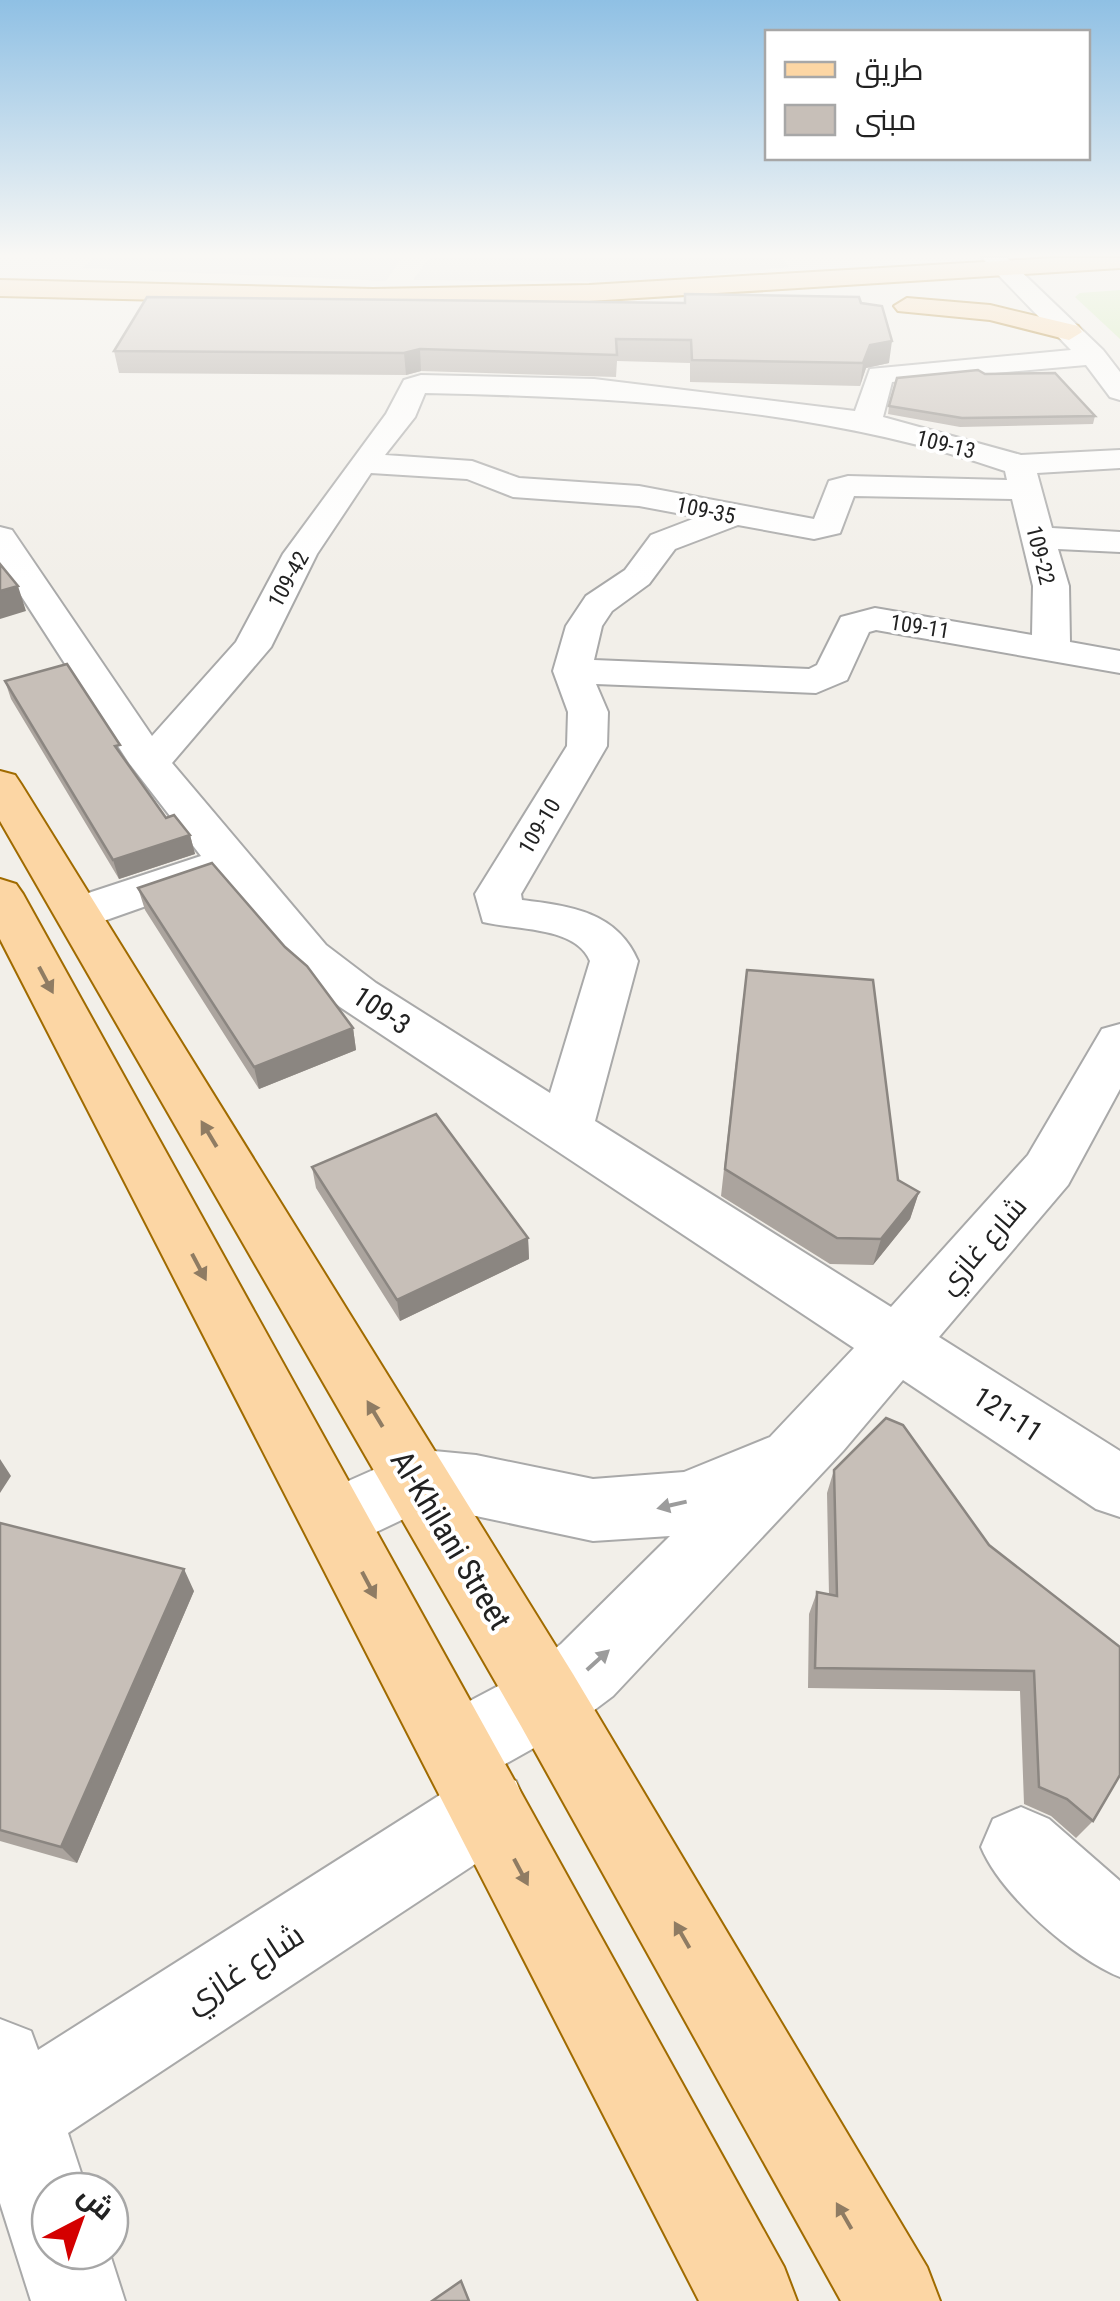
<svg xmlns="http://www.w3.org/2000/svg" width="1120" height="2301" font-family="'Roboto Condensed',Cairo,sans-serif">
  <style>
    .residential { fill: #e0dfdf }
    .grass { fill: #cdebb0 }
    .parking { fill: #e2e2e2 }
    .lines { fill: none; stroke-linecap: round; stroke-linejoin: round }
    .minor-casing { stroke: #a9a9a9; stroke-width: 4 }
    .major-casing { stroke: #a06b00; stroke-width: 4 }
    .minor { fill: #fff; fill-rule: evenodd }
    .major { fill: #fcd6a4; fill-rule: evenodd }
    .wall { fill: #aba49e }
    .shaded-wall { fill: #8b8681 }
    .building { fill: #c7bfb8; stroke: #8b8681; stroke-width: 2.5 }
    .oneway { fill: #8f7c63 }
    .oneway2 { fill: #9c9c9c }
    .labels { text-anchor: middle; stroke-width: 8; stroke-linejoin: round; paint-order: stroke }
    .far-street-label { font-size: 22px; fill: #222; stroke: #fff }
    .street-label { font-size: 28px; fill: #222; stroke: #fff }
    .near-street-label { font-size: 32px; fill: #222; stroke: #fff }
  </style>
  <rect width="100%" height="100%" fill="#f2efe9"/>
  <path class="residential" d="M429 258H781L789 267 639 282 413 280Z"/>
  <path class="grass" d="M1120 290V339L1075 297 1080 293Z"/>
  <path class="parking" d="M94 258H402L386 281 82 268Z"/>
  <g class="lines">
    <g class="minor-casing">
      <path id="minor" d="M982 258H1007L1103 350 1120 372V400L1110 397 1086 365 892 382 883 417 1021 455 1120 450V468L1037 473 1052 528 1120 532V552L1058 549 1069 586 1070 642 1120 651V673L876 630 869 632 847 680 816 693 596 684 608 712 607 746 521 894 522 900C571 906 617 912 638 961L595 1121 891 1307 1028 1155 1102 1029 1120 1024V1089L1068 1185 939 1337 1120 1451V1517L1096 1509 903 1380 843 1451 613 1696 573 1726 491 1772 516 1781 527 1809 516 1837 68 2133 87 2191H50V2251H109L125 2301H31L0 2203V2019L31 2031 38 2050 454 1786 430 1776 419 1749 430 1722 521 1674 561 1644 670 1536 593 1541 476 1516 434 1512 410 1516 334 1552 310 1542 300 1520 310 1498 398 1459 434 1451 476 1455 593 1479 684 1472 770 1437 854 1348 340 1007 292 967 220 880 95 924 78 928 61 924 55 913 61 902 201 856 129 763 0 563V527L12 530 152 736 236 642 283 554 386 414 404 380 421 375 594 379 855 411 870 369 1071 350ZM425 393C621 397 819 407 1005 471L1007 480 848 476 829 481 814 519 639 486 519 478 472 461 385 455 415 417ZM371 473 467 479 513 497 639 506 698 517 651 535 625 570 586 596 566 626 553 671 568 712 567 746 475 894 483 922C515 930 576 926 590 961L550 1093 376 983 326 945 172 763 271 647 317 554ZM854 496 1012 499 1033 586 1032 635 875 608 841 617 817 665 809 669 594 660 602 626 612 611 649 584 675 549 738 525 814 539 840 533Z
        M1021 1807 1049 1819 1120 1881V1977C1072 1957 1001 1895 981 1847L993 1819Z"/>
    </g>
    <g class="major-casing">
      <path id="major" d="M1054 258H1120V268L589 301 373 305 0 296V280L373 289 589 285Z
        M907 298 990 305 1078 326 1082 332 1069 340 990 320 898 311 894 306Z
        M0 771 15 775 21 784 573 1674 927 2267 940 2301H841L521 1726 0 821Z
        M0 879 16 884 23 894 784 2267 797 2301H699L0 939Z"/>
    </g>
    <use href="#minor" class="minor"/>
    <use href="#major" class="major"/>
  </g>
  <path class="wall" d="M685 303H861L889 363 866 368 860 386 690 382V363L617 361 616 377 421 371 406 375 119 373 114 351Z
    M985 374 1095 416 1093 424 960 427 888 414 889 406Z
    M5 681 123 757 166 818 190 835 195 854 119 879 11 699Z
    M138 888 353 1028 356 1050 259 1089 145 910Z
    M743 998 898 1180 919 1192 910 1219 873 1265 830 1264 721 1196Z
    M312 1167 528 1238 529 1259 400 1321 316 1188Z
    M834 1470 989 1545 1093 1821 1076 1838 1051 1816 1024 1804 1020 1691 808 1688 809 1614 817 1592 829 1595 827 1493Z
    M0 1523 194 1591 77 1863 0 1841Z"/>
  <path class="shaded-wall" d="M892 341 889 363 866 368 860 386 863 363 870 345Z
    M420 349 421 371 406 375 404 353Z
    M18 586 26 611 0 619V591Z
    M190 835 195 854 119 879 113 860Z
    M353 1028 356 1050 259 1089 254 1067Z
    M919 1192 910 1219 873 1265 881 1239Z
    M528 1238 529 1259 400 1321 397 1300Z
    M0 1459 11 1476 0 1493Z
    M184 1569 194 1591 77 1863 61 1847Z"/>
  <path class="building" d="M685 294 859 297 861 303 882 306 892 341 870 345 863 363 692 360 691 340 616 339 617 355 420 349 404 353 114 351 147 297 685 303Z
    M978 370 985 374 1055 373 1095 416 962 418 889 406 897 378Z
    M0 564 18 586 0 591Z
    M67 664 120 745 115 746 166 818 174 815 190 835 113 860 5 681Z
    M212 863 285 947 307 966 353 1028 254 1067 138 888Z
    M747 970 873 980 898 1180 919 1192 881 1239 837 1238 725 1169Z
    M436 1114 528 1238 397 1300 312 1167Z
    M886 1418 903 1425 989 1545 1120 1647V1775L1093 1821 1067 1799 1039 1787 1034 1671 815 1668 817 1592 837 1596 834 1470Z
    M0 1523 184 1569 61 1847 0 1830Z
    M461 2281 469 2301H432Z"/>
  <defs><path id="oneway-solid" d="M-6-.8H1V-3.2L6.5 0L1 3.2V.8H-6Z" transform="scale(2.5)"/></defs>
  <g class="oneway">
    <use href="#oneway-solid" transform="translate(46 980) rotate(62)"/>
    <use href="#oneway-solid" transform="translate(209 1134) rotate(-121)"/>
    <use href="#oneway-solid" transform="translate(199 1267) rotate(62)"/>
    <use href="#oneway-solid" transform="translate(375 1414) rotate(-121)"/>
    <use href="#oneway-solid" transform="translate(369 1585) rotate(62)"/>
    <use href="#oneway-solid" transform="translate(521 1872) rotate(62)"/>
    <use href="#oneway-solid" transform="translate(682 1935) rotate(-120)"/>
    <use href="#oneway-solid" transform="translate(844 2216) rotate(-120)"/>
  </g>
  <g class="oneway2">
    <use href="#oneway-solid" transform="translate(672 1505) rotate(167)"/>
    <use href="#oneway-solid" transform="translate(598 1660) rotate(-42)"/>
  </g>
  <linearGradient id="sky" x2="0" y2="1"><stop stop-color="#8fc0e4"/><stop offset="0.44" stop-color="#f9f8f5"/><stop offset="1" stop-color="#f9f8f5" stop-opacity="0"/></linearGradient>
  <rect width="1120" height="580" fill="url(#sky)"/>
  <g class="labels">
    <g class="far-street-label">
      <text transform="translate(946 444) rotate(14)" y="8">109-13</text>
      <text transform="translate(706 510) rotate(12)" y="8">109-35</text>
      <text transform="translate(1041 555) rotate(76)" y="8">109-22</text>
      <text transform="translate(288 579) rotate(-61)" y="8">109-42</text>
      <text transform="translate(920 626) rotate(9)" y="8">109-11</text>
      <text transform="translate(539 826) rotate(-59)" y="8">109-10</text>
    </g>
    <g class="street-label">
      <text transform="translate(382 1010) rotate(34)" y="10">109-3</text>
      <text transform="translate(982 1245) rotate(-49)" y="10">شارع غازي</text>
      <text transform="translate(1008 1414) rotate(33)" y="10">121-11</text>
    </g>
    <g class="near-street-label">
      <text transform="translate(451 1540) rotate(59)" y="11">Al-Khilani Street</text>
      <text transform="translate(244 1968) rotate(-33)" y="11">شارع غازي</text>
    </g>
  </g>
  <rect x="765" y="30" width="325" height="130" fill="#ffffff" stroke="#a7a7a7" stroke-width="2.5"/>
  <rect x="785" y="62" width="50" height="15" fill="#fcd6a4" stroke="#a7a7a7" stroke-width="2.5"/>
  <text x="855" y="80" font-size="30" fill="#222222">طريق</text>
  <rect x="785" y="105" width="50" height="30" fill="#c7bfb8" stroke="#a7a7a7" stroke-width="2.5"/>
  <text x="855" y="130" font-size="30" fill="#222222">مبنى</text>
  <g transform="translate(80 2221) rotate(41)"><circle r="48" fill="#ffffff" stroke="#a7a7a7" stroke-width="2.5"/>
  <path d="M0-8L18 38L0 25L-18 38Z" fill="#d40000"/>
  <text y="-15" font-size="28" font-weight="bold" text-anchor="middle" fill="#222222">ش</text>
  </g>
</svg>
